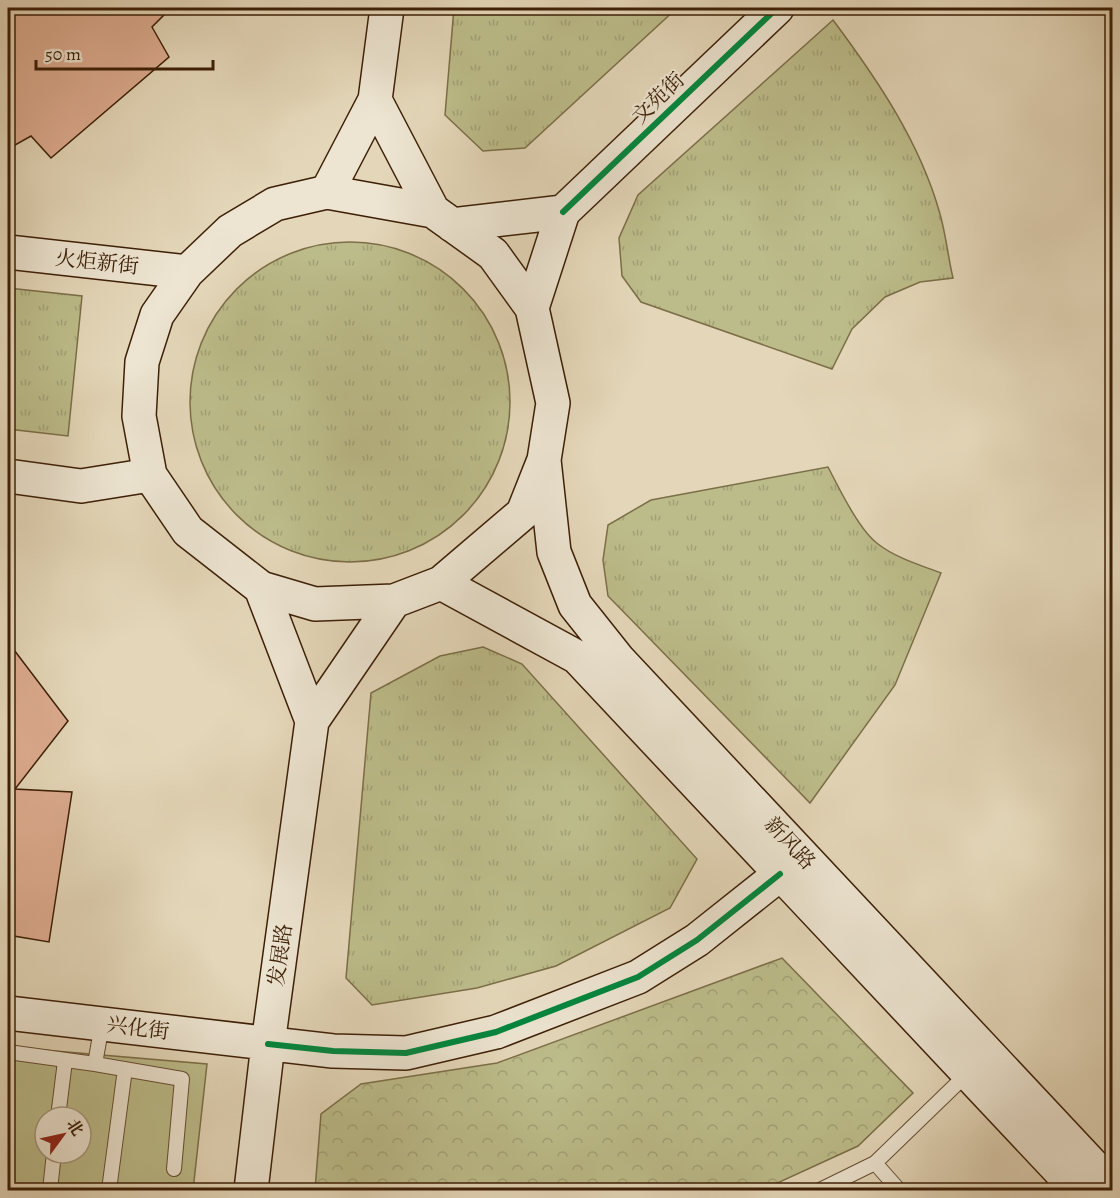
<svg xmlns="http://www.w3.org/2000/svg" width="1120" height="1198" font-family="Alegreya,'Noto Serif SC',serif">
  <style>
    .grass { fill: url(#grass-tufts); stroke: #7c6e48; stroke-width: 1.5 }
    .forest { fill: url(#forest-crowns); stroke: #7c6e48; stroke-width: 1.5 }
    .garden { fill: #bcbc8a; stroke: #7c6e48; stroke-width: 1.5; fill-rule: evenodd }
    .building { fill: #ddac90; stroke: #3d1f06; stroke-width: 1.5 }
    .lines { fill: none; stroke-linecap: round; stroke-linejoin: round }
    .lane-casing { stroke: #674d33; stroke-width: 16 }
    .secondary-casing { stroke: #3d1f06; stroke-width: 36 }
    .lane { stroke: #ede5d2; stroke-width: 14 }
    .secondary { stroke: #ede5d2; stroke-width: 33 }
    .cycleway-casing { stroke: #ede5d2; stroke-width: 10 }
    .cycleway { stroke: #00873e; stroke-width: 6 }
    .labels { text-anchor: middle; stroke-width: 4.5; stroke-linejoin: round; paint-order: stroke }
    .street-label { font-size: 21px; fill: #3d1f06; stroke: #ede5d2 }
  </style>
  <defs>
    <pattern id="grass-tufts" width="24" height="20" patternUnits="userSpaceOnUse" patternTransform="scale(1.5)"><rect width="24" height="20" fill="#bcbc8a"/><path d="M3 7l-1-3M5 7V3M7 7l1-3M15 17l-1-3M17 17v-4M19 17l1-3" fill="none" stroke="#a2a176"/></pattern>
    <pattern id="forest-crowns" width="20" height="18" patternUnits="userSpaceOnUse" patternTransform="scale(1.5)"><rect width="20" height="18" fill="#bcbc8a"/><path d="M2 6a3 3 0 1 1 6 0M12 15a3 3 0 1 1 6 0" fill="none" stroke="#a2a176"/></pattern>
  </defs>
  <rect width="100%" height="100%" fill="#e4d7b9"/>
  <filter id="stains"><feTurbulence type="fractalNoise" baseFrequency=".00333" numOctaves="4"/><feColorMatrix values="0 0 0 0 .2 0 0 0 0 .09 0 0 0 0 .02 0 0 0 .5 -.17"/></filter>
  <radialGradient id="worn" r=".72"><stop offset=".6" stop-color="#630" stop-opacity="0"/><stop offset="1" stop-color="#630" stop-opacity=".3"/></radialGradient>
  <path class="grass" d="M454 8H677L525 148 483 151 445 115Z
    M833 20C877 79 920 142 940 214 946 235 948 257 953 278L920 282 885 297 852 329 832 369 641 302 622 276 619 238 638 195Z
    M190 402a160 160 0 1 1 320 0a160 160 0 1 1-320 0Z
    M8 288 82 296 68 436 8 429Z
    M828 467C839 488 859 530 878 544 896 558 920 565 941 573L895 685 810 803 608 596 603 560 608 525 651 500Z
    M483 647 522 664 697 859 670 908 556 966 477 988 372 1005 346 978 371 693 440 656Z"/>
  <path class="forest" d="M782 958 913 1093 858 1146 762 1190H315L321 1114 361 1084 497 1063Z"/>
  <path class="garden" d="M8 1047 207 1064 193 1190H8ZM45 1117H81V1153H45Z"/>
  <path class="building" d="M14 8H171L152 27 169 57 51 158 31 136 8 149V12Z
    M8 642 68 721 15 789 72 792 49 942 8 935Z"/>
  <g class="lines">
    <g class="lane-casing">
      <path id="lane" d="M8 1052 95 1064 102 1024
        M95 1064 182 1079 174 1169
        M58 1117 65 1061
        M875 1163 899 1190
        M50 1190 54 1153
        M109 1190 125 1069
        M820 1190 875 1163 968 1073"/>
    </g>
    <g class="secondary-casing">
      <path id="secondary" d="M375 100 433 211
        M327 192 375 100 387 8
        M563 212 777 8
        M452 225 563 212 532 308
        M8 252 187 272
        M544 460 523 513 441 583 394 601 315 604 261 588 188 531 150 475 139 416 142 362 157 315 187 272 230 231 275 204 327 192 433 211 493 254 532 308 553 403 544 460 554 552 575 605 618 659 1112 1186
        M8 476 81 486 150 475
        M441 583 577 657 1078 1190
        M261 588 312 721 394 601
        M8 1013 333 1051 406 1053 496 1032 638 977 697 940 780 874
        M251 1190 268 1044 312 721"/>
    </g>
    <use href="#lane" class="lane"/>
    <use href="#secondary" class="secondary"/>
    <g class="cycleway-casing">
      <path id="cycleway" d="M563 212 777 8
        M268 1044 333 1051 406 1053 496 1032 638 977 697 940 780 874"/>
    </g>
    <use href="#cycleway" class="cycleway"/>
  </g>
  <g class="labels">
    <g class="street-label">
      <text transform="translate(658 98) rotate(-44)" y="7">文苑街</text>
      <text transform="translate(97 262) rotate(6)" y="7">火炬新街</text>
      <text transform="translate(790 843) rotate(47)" y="7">新风路</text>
      <text transform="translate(280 955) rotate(-82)" y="7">发展路</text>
      <text transform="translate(138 1028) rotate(7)" y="7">兴化街</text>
    </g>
  </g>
  <rect width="1120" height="1198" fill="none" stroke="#e4d7b9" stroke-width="30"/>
  <rect x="9" y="9" width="1102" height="1180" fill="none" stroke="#3d1f06" stroke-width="3"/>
  <rect x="15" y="15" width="1090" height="1168" fill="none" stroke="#3d1f06" stroke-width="1.5"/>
  <g transform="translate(63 1135) rotate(57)"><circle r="28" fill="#ede5d2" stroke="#a79680" stroke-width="1.5"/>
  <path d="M0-4.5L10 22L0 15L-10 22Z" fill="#8f2418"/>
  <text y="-9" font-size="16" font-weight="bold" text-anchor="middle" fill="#3d1f06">北</text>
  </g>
  <path d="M36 60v9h177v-9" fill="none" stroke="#3d1f06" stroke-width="3"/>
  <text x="45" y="60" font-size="18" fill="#3d1f06" stroke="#ede5d2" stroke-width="4.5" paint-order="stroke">50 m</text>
  <rect width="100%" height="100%" filter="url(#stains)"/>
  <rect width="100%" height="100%" fill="url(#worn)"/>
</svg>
